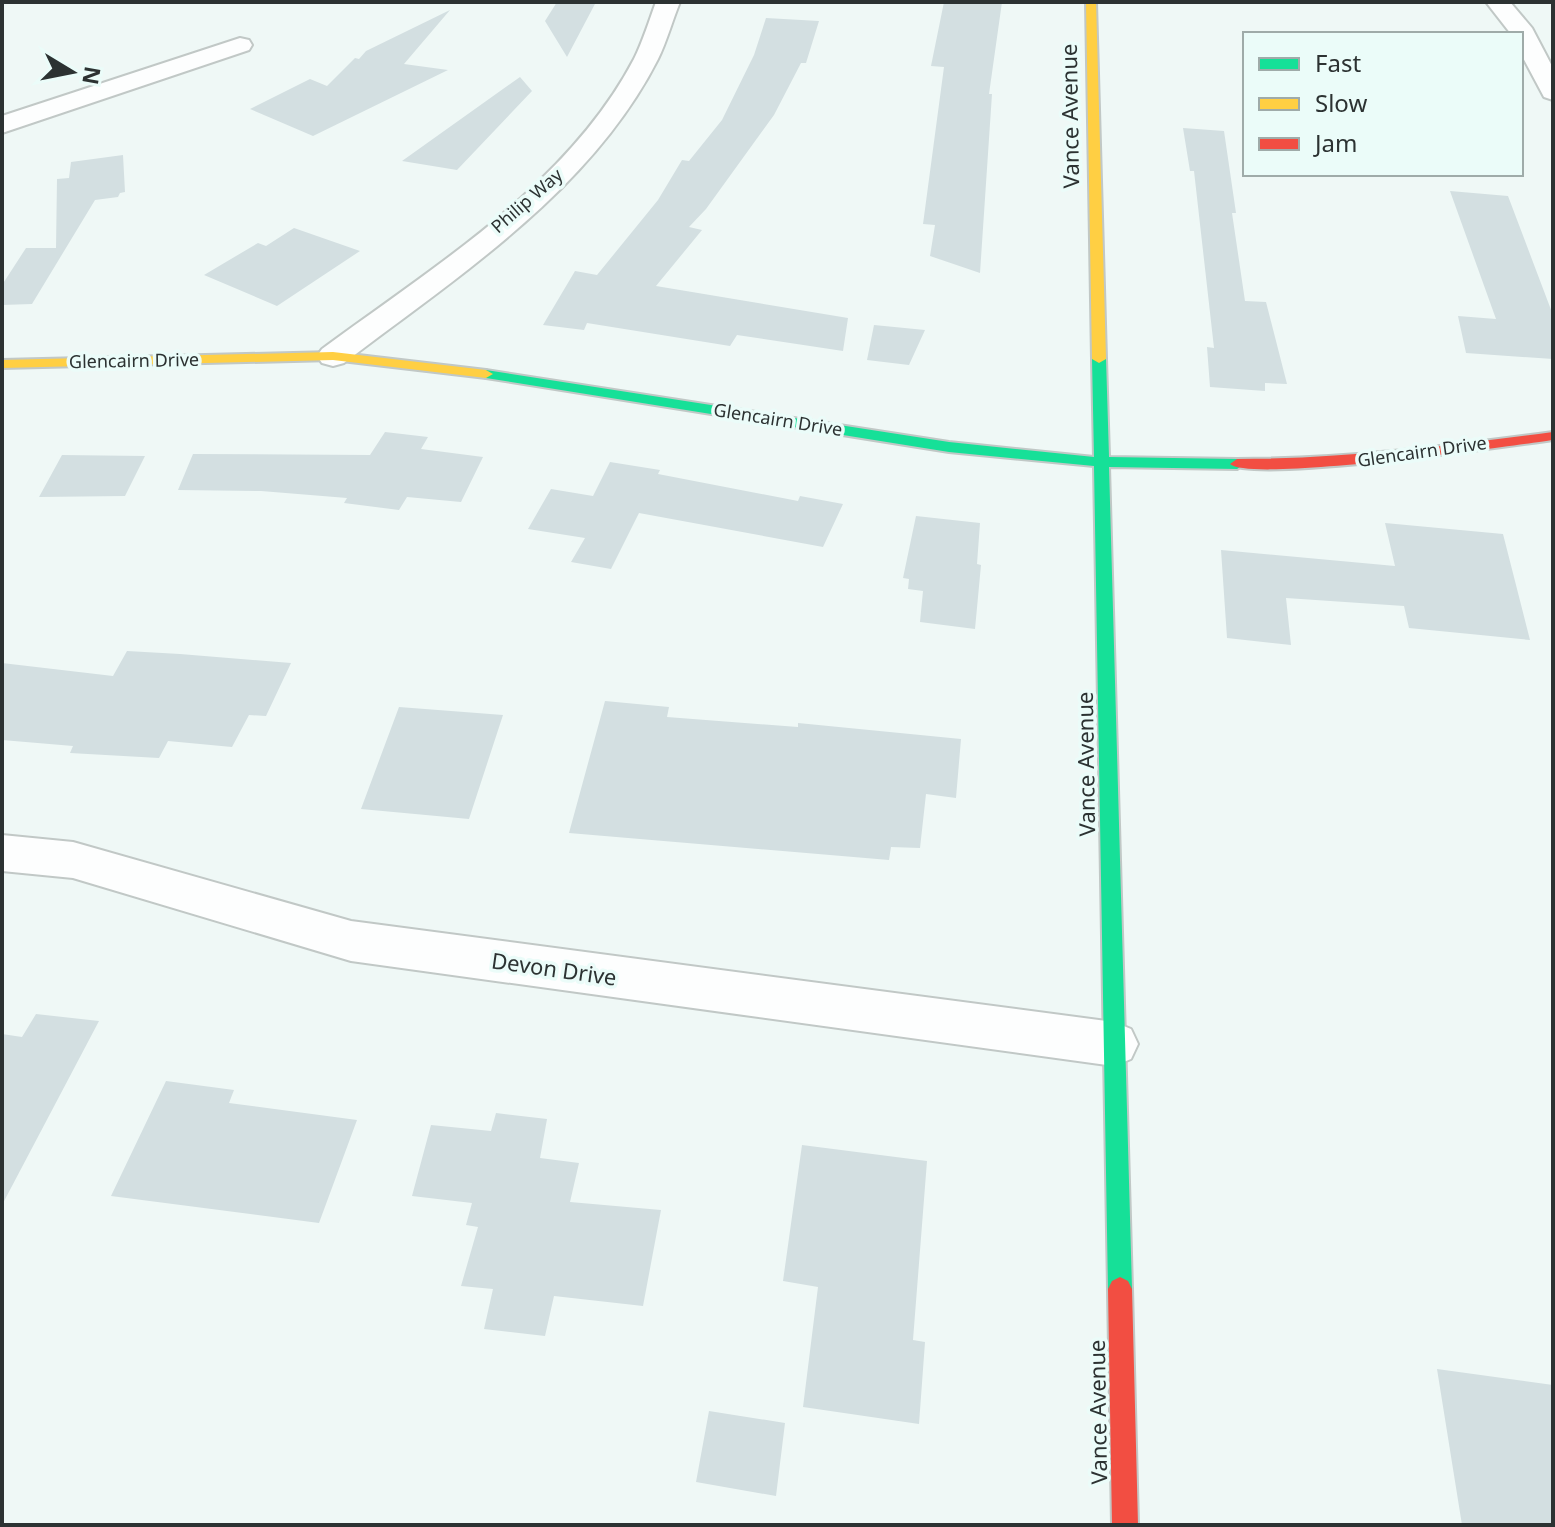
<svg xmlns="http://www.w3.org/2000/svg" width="1555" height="1527" font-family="'Noto Sans',sans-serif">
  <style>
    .building { fill: #d3dfe1 }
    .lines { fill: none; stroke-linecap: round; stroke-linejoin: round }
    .street-casing { stroke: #c1c8c6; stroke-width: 4 }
    .fast-casing { stroke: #c1c8c6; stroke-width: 4 }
    .slow-casing { stroke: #c1c8c6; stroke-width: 4 }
    .jam-casing { stroke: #c1c8c6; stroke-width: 4 }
    .street { fill: #fdfefe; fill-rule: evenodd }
    .fast { fill: #16e098; fill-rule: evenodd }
    .slow { fill: #ffcf43; fill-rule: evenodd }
    .jam { fill: #f24e42; fill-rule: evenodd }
    .labels { text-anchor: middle; stroke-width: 7; stroke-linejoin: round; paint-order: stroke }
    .far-street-label { font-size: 18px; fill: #2c3232; stroke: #ebfcf9 }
    .street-label { font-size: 22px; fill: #2c3232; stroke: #ebfcf9 }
  </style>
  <rect width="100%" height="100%" fill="#eff8f6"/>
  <path class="building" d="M557 2H596L567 57 545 21Z
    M944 2H1002L989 94H992L980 273 930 256 935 225 923 224 944 67 931 66Z
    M450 10 404 64 448 70 313 136 250 109 310 79 327 86 355 58 359 59 366 51Z
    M766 18 819 21 806 63H801L774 115 706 209 689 227 702 230 656 286 848 318 843 351 737 335 730 346 587 323 584 330 543 325 575 271 597 275 658 200 682 160 689 161 722 120 754 55Z
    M520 77 532 91 457 170 402 161Z
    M1183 128 1224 131 1236 213H1232L1245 301 1266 302 1287 384 1265 383V391L1210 387 1207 347 1214 348 1194 171H1190Z
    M123 155 125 192 120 193 118 197 95 200 32 304 2 305V285L26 248H56L57 179 69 178 71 162Z
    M1450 191 1508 196 1553 315V359L1466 353 1458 316 1496 319Z
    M294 228 360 251 277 306 204 275 258 243 266 246Z
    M874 325 925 330 909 365 867 360Z
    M385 432 428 437 421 449 483 457 461 502 407 497 399 510 344 503 347 498 261 491 178 490 193 454 370 455Z
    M62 455 145 456 125 496 39 497Z
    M610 462 660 470 658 474 798 501 800 496 843 504 823 547 639 513 611 569 571 562 585 538 528 529 551 489 593 496Z
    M916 516 980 523 977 564 981 565 975 629 920 622 923 591 908 589 909 579 903 578Z
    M1385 523 1503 534 1530 640 1409 628 1404 606 1286 598 1291 645 1227 638 1221 550 1395 566Z
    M127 651 180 654 291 663 266 716 249 715 232 747 168 741 159 758 70 753 73 746 2 740V663L113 676Z
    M605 701 669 707 667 717 798 727V723L961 739 956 798 926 794 920 848 891 847 889 860 569 833Z
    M399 707 503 715 469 819 361 809Z
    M36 1014 99 1021 2 1205V1034L22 1037Z
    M166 1081 234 1090 229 1103 357 1120 319 1223 111 1196Z
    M496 1113 547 1119 540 1158 579 1163 570 1202 661 1210 643 1306 554 1296 545 1336 484 1329 493 1289 461 1286 478 1227 466 1225 472 1203 412 1196 431 1125 491 1131Z
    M802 1145 927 1161 913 1340 925 1342 919 1424 803 1407 818 1287 783 1281Z
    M1437 1369 1553 1385V1525H1462Z
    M709 1411 785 1423 776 1496 696 1482Z"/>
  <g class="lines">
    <g class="street-casing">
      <path id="street" d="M656 2H680C672 21 667 41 658 59 591 191 458 276 344 363L333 366 322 363 317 356 322 349C433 267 568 185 634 59 643 41 649 21 656 2Z
        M1486 2H1510L1532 28 1553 68V100L1544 97 1521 54V34H1511Z
        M240 38 249 40 252 45 249 50 2 133V116Z
        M2 835 73 842 351 921 1114 1022 1131 1029 1138 1044 1131 1059 1114 1066 351 961 73 878 2 871Z"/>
    </g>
    <g class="fast-casing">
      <path id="fast" d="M1099 355 1106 359 1109 457 1237 459 1244 464 1237 469 1109 467 1132 1289 1128 1297 1120 1301 1112 1297 1108 1289 1094 466 949 452 486 378 479 374 486 370 949 442 1094 457 1092 359Z"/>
    </g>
    <g class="slow-casing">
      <path id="slow" d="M1086 2H1096L1106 359 1099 363 1092 359Z
        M333 352 486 370 493 374 486 378 333 360 2 368V360Z"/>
    </g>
    <g class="jam-casing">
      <path id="jam" d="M1553 432V440C1510 446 1251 483 1230 464L1237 459C1343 459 1448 446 1553 432Z
        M1120 1277 1128 1281 1132 1289 1138 1525H1112L1108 1289 1112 1281Z"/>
    </g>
    <use href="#street" class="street"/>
    <use href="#fast" class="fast"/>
    <use href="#slow" class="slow"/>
    <use href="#jam" class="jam"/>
  </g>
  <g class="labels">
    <g class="far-street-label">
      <text transform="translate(527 201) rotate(-41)" y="6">Philip Way</text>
      <text transform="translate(134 361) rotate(-1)" y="6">Glencairn Drive</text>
      <text transform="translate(778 420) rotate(9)" y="6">Glencairn Drive</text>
      <text transform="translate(1422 452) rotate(-8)" y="6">Glencairn Drive</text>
    </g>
    <g class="street-label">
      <text transform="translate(1070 116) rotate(-91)" y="8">Vance Avenue</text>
      <text transform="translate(1086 764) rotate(-91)" y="8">Vance Avenue</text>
      <text transform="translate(554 969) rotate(8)" y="8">Devon Drive</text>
      <text transform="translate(1098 1412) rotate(-91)" y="8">Vance Avenue</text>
    </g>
  </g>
  <rect width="1555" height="1527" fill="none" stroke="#2c3232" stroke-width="8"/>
  <rect x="1243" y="32" width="280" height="144" fill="#ebfcf9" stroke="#9faba9" stroke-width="2"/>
  <rect x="1259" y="58" width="40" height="12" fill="#16e098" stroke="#9faba9" stroke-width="2"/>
  <text x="1315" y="72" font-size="24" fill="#2c3232">Fast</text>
  <rect x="1259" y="98" width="40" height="12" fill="#ffcf43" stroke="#9faba9" stroke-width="2"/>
  <text x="1315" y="112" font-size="24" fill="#2c3232">Slow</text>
  <rect x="1259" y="138" width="40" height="12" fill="#f24e42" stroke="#9faba9" stroke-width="2"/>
  <text x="1315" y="152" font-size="24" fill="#2c3232">Jam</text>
  <g transform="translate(72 72) rotate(100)" stroke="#ebfcf9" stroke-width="6" paint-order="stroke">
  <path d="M0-6L14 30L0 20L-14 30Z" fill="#2c3232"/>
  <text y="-12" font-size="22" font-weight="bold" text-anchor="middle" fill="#2c3232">N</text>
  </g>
</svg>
